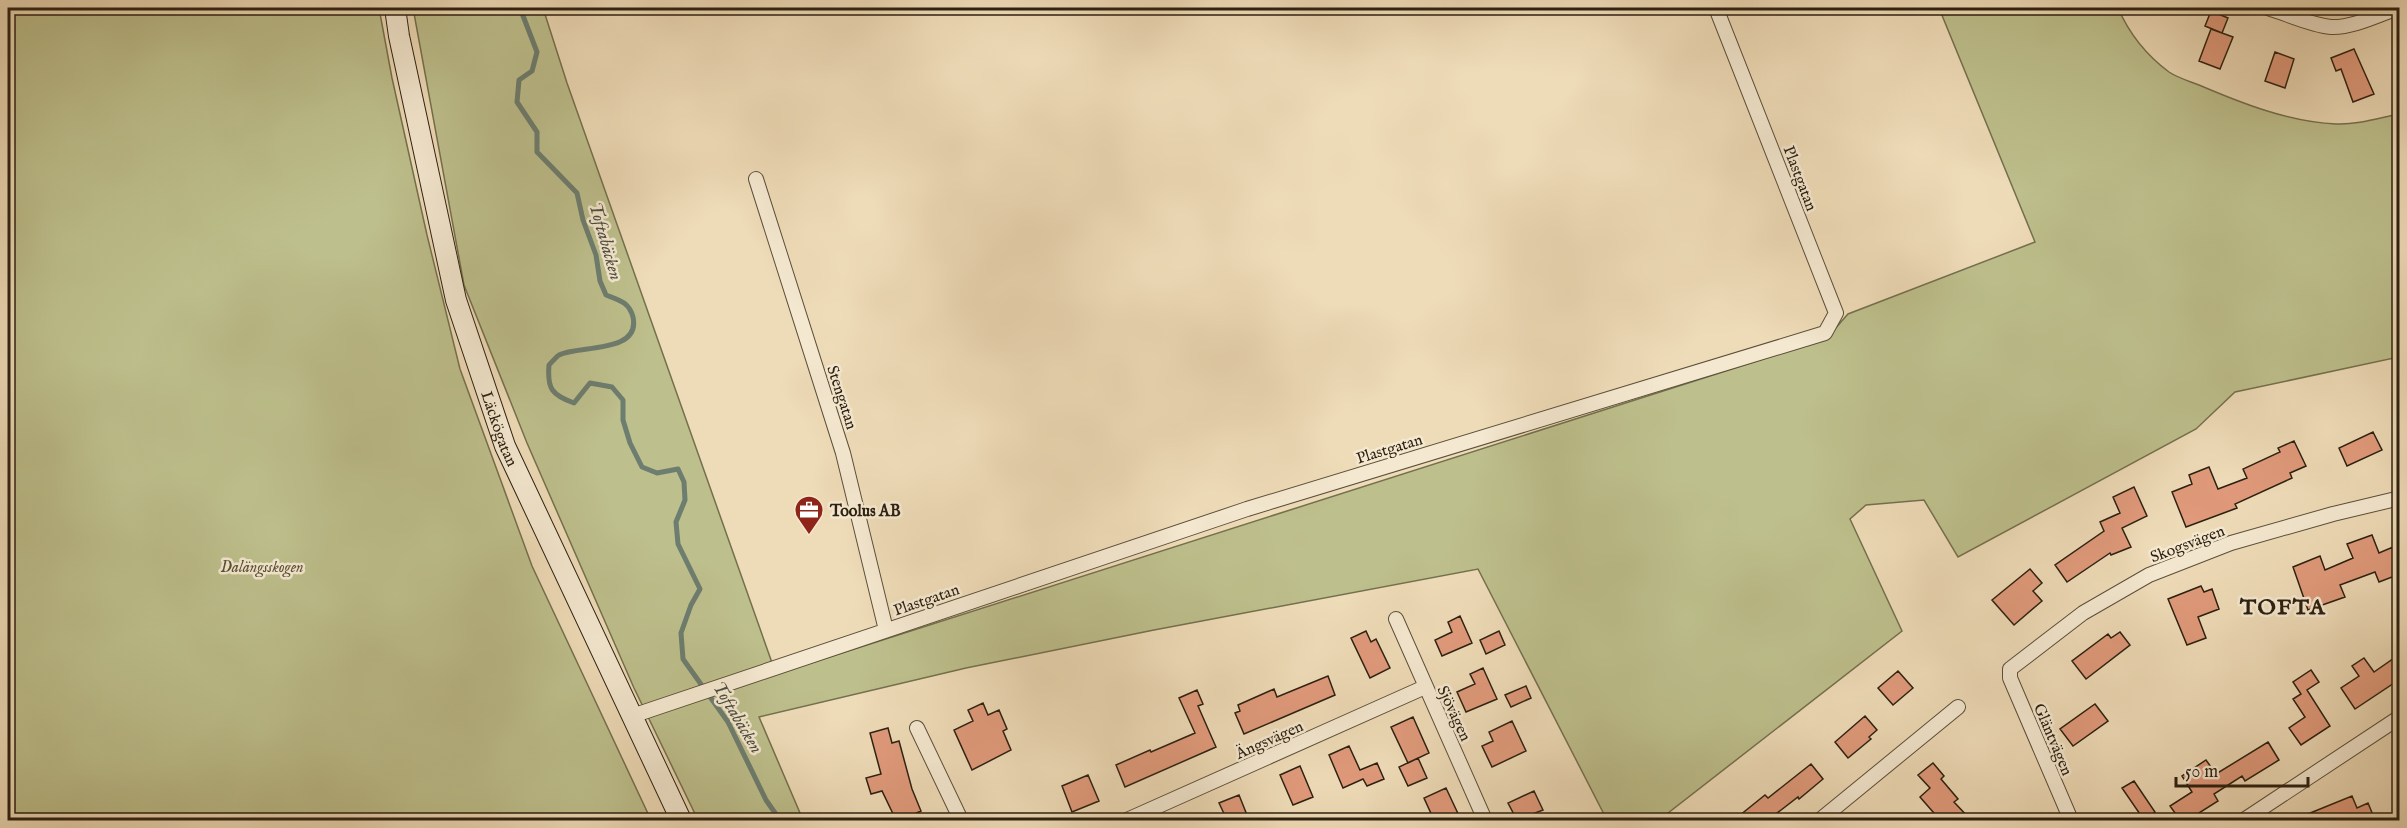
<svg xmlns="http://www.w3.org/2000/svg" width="2407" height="828" font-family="'IM FELL English',serif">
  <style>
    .green { fill: #bdbf8c; stroke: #74704e; stroke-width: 1.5 }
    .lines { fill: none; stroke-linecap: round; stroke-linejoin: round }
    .stream { stroke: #6d7d6f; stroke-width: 5 }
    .building { fill: #e09a7b; stroke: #2c2011; stroke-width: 1.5 }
    .street-casing { stroke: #5c4f3a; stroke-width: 16 }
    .secondary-casing { stroke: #2c2011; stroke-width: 22 }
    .street { stroke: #f4e8d0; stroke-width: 14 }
    .secondary { stroke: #f4e8d0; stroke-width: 20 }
    .labels { text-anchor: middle; stroke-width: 5; stroke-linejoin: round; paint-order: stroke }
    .street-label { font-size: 16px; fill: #2c2011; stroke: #f4e8d0 }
    .poi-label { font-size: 16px; font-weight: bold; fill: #2c2011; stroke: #f4e8d0; text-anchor: start }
    .park-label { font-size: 16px; font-style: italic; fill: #585036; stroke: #f4e8d0 }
    .water-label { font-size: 18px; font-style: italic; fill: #4d4e40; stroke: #f4e8d0 }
    .district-label { font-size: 22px; font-weight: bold; letter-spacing: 1.5px; fill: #2c2011; stroke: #f4e8d0 }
  </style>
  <rect width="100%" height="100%" fill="#eedbb7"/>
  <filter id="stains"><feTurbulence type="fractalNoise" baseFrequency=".00333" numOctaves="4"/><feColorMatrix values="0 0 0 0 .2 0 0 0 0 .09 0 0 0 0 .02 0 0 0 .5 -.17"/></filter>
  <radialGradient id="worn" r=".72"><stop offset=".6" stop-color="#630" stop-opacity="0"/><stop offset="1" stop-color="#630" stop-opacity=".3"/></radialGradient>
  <path class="green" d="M8 8H379L392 78 427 235 460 369 532 566 651 820H8Z
    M413 8H543L567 83 776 674 1826 339 1848 314 2035 242 1939 8H2118C2129 33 2146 55 2169 72 2178 78 2189 81 2199 85 2241 103 2289 122 2336 124 2357 125 2379 118 2399 114V357L2235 392 2196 429 1958 557 1924 500 1866 505 1850 519 1902 631 1659 820H1607L1478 569 1154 630 966 668 759 717 803 820H698L634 688 527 443 464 285Z"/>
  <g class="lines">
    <path class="stream" d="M520 8 537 52 532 71 519 80 517 102 537 132V152L577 193 583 220 596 255 600 281 606 295C619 300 629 302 633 317 641 354 578 345 559 355 556 357 552 362 549 365 547 389 552 395 574 403L590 383 612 387 623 400V420L630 443 642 467 657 473 678 469 684 482 685 500 676 522 678 544 700 589 691 605 681 633 683 659 728 722 766 800 780 820"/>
  </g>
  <path class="building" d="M2211 11 2228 18 2222 33 2205 26Z
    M2211 29 2233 37 2220 69 2199 61Z
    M2354 49 2374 94 2353 102 2341 69 2336 71 2331 58Z
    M2275 52 2294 59 2285 88 2265 81Z
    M2373 432 2382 450 2347 466 2339 448Z
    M2294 441 2306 466 2290 473 2292 478 2235 504 2237 508 2186 527 2172 492 2192 484 2189 475 2209 467 2218 489 2247 478 2243 469 2280 452 2278 448Z
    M2134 487 2147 516 2122 528 2131 547 2111 555 2110 553 2067 582 2055 565 2104 531 2100 522 2120 513 2113 497Z
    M2372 535 2379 553 2393 547 2400 565V574L2379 582 2375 572 2340 585 2345 597 2308 610 2293 567 2320 556 2325 570 2353 558 2347 544Z
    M2030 569 2042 583 2033 591 2042 601 2014 625 1992 600Z
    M2201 586 2204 592 2212 589 2219 609 2198 617 2206 638 2187 645 2168 599Z
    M1460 616 1472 643 1442 656 1435 640 1452 632 1448 622Z
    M1366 631 1371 642 1376 639 1390 668 1370 678 1351 638Z
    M1499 631 1505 645 1486 654 1480 640Z
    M2120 632 2130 645 2086 679 2072 661 2108 634 2111 638Z
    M2400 654V679L2355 709 2341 688 2359 676 2352 666 2364 658 2374 672Z
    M1483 668 1497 699 1466 712 1457 692 1475 684 1470 674Z
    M2311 670 2319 682 2307 690 2330 726 2301 745 2289 728 2305 717 2293 699 2301 694 2293 682Z
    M1898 671 1913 688 1893 705 1878 688Z
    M1328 676 1335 695 1244 734 1235 713 1240 711 1238 705 1274 689 1277 697Z
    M1526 686 1531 698 1511 707 1505 695Z
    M1197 690 1203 704 1198 706 1216 747 1125 787 1116 765 1150 750 1151 752 1195 733 1179 698Z
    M983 703 988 715 999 710 1007 729 1003 731 1011 750 972 770 954 730 973 721 968 710Z
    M2095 704 2108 721 2073 746 2060 729Z
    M1865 716 1877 730 1869 737 1871 739 1848 758 1835 742Z
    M1413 717 1429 753 1408 763 1391 727Z
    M1512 721 1526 751 1492 767 1482 746 1493 741 1489 732Z
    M888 728 892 743 899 741 912 789 921 811 901 820H896L882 791 871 794 866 778 881 774 870 733Z
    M2268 742 2279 760 2245 781 2242 776 2214 794 2218 801 2188 820H2180L2170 806 2192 792 2182 776 2206 760 2216 774Z
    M1349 746 1360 770 1377 763 1384 779 1367 786 1363 779 1343 788 1329 755Z
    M1418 758 1427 778 1408 786 1399 767Z
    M1933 763 1944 776 1941 779 1958 799 1954 802 1971 820H1940L1920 797 1930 788 1918 775Z
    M1811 764 1823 779 1799 799 1798 797 1768 820H1734L1765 795 1768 798Z
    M1300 766 1313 797 1293 805 1280 775Z
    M1088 775 1099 801 1072 812 1062 786Z
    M2134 781 2155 812 2144 820 2122 788Z
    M1446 788 1461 820H1434L1424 798Z
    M1534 791 1543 810 1517 820 1508 803Z
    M1239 795 1249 820H1227L1219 803Z
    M2352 796 2357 808 2368 803 2375 820H2293Z"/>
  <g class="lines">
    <g class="street-casing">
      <path id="street" d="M2268 8C2288 14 2310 25 2331 27 2352 28 2378 15 2398 8
        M756 179 843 453 886 630
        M1396 619 1485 820
        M632 716 1247 509 1825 333 1836 313 1716 8
        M917 728 961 820
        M1127 820 1425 687
        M1820 820 1958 707
        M2071 820 2010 678V669L2083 613 2149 575 2231 543 2333 514 2400 498
        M2244 820 2400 717"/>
    </g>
    <g class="secondary-casing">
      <g id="secondary">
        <path id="s1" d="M395 8 399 36 456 300 505 446 681 820"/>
      </g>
    </g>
    <use href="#street" class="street"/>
    <use href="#secondary" class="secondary"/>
  </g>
  <defs>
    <g id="office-pin" transform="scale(1.5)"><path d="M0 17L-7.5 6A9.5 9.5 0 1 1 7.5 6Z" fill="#8f2418" stroke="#f4e8d0"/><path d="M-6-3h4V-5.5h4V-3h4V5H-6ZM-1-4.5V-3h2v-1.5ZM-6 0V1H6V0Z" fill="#fff"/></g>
  </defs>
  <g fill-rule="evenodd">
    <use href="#office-pin" x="809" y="510"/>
  </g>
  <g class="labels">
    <g class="street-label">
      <text transform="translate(1801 178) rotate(69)" y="6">Plastgatan</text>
      <text transform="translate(843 397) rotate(72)" y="6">Stengatan</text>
      <text dy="6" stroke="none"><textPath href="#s1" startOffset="434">Läckögatan</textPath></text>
      <text transform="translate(1389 448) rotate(-17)" y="6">Plastgatan</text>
      <text transform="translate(2187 543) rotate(-21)" y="6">Skogsvägen</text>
      <text transform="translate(926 599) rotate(-19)" y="6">Plastgatan</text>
      <text transform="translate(1455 713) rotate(65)" y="6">Sjövägen</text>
      <text transform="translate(1269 739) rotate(-24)" y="6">Ängsvägen</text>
      <text transform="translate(2054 739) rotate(67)" y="6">Gläntvägen</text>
    </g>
    <g class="poi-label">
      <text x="830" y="516">Toolus AB</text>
    </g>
    <g class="park-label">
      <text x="262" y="572">Dalängsskogen</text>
    </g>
    <g class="water-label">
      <text transform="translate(606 241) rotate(74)" y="6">Toftabäcken</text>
      <text transform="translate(738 717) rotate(59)" y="6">Toftabäcken</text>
    </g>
    <g class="district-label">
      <text x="2283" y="614">TOFTA</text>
    </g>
  </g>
  <rect width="2407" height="828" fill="none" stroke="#eedbb7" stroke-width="30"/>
  <rect x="9" y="9" width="2389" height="810" fill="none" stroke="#2c2011" stroke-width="3"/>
  <rect x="15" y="15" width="2377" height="798" fill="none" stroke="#2c2011" stroke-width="1.5"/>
  <path d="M2176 777v9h132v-9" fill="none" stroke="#2c2011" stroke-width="3"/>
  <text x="2185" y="777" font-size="18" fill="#2c2011" stroke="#f4e8d0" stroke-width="4.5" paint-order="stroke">50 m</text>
  <rect width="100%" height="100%" filter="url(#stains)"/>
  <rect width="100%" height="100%" fill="url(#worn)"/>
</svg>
